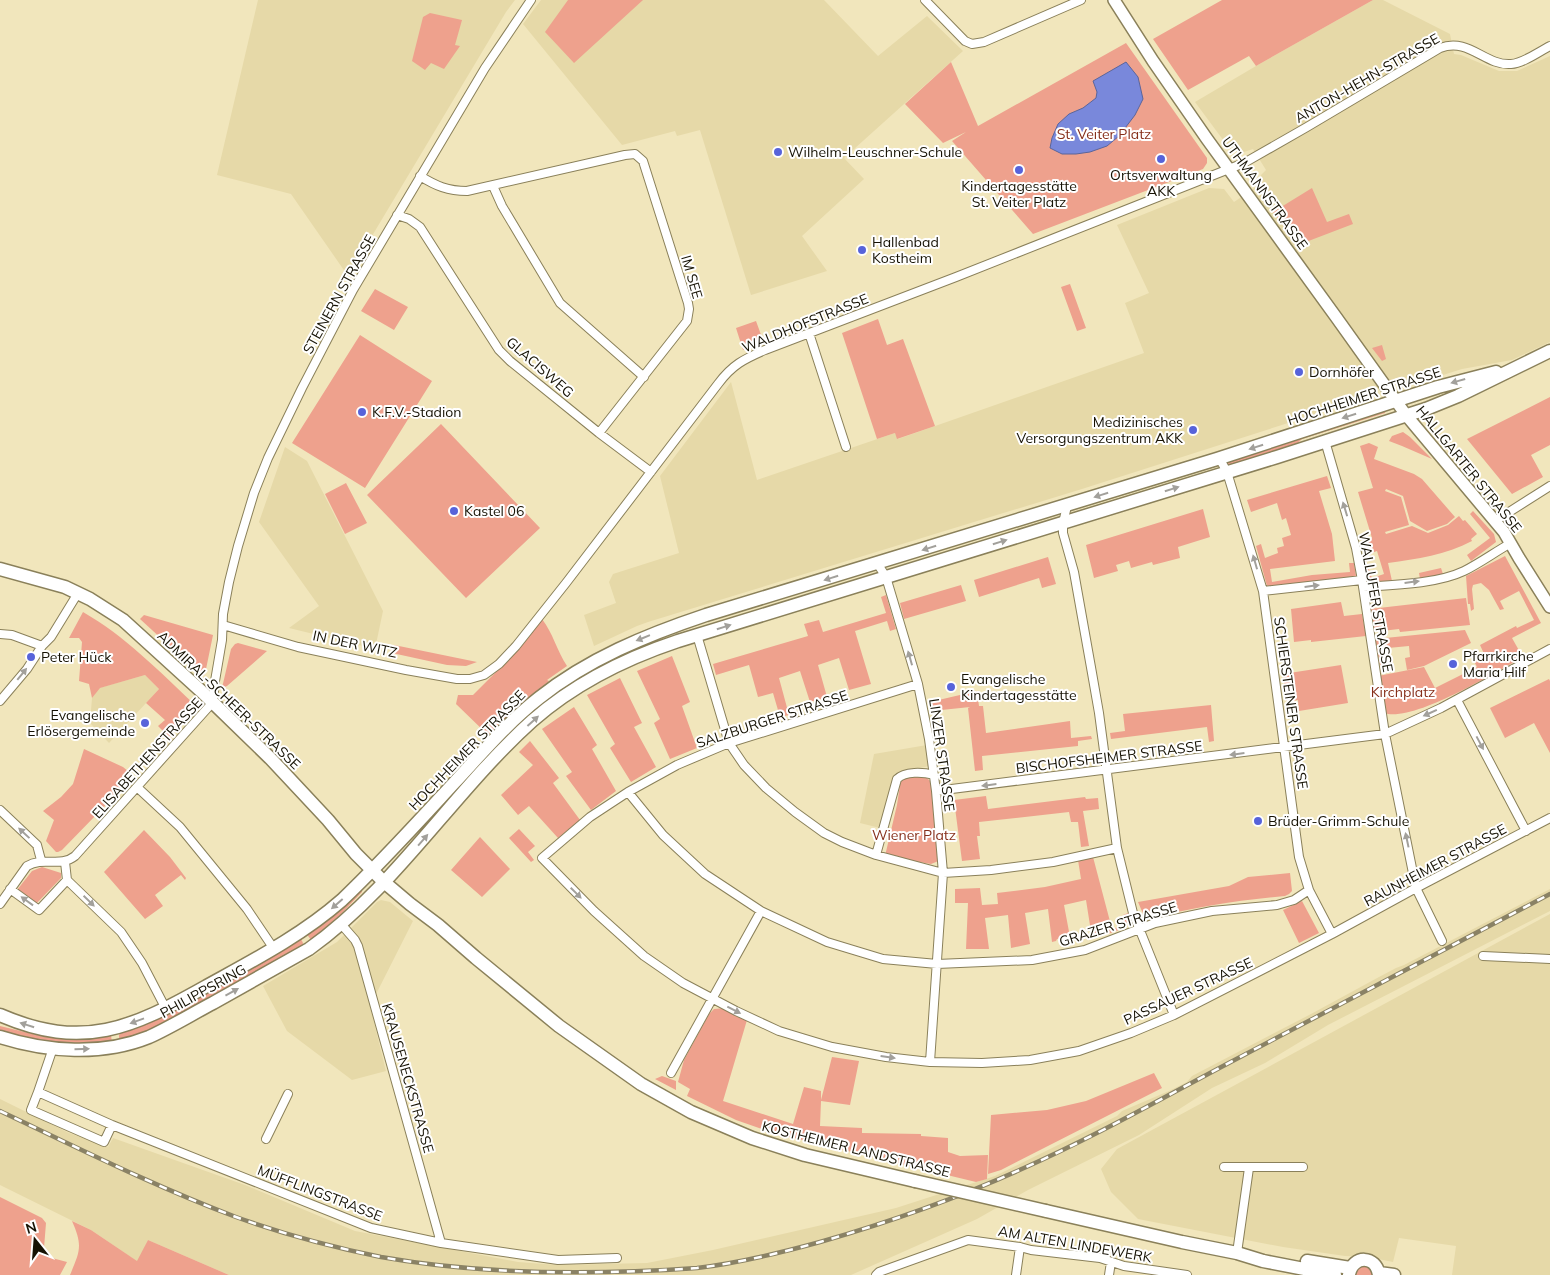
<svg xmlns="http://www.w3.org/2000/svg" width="1550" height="1275" font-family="Mulish,sans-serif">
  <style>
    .built { fill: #e6d9a8 }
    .green { fill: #eea18d }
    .water { fill: #7988db; stroke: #5b659a }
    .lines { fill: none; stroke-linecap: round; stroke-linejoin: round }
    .street-casing { stroke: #8a805a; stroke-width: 10 }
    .secondary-casing { stroke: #8a805a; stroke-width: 14 }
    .primary-casing { stroke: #8a805a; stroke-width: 15 }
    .street { stroke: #fff; stroke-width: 8 }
    .secondary { stroke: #fff; stroke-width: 11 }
    .primary { stroke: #fff; stroke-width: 12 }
    .rail-casing { stroke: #8a8265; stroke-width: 4.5 }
    .rail { stroke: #fff; stroke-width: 2.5; stroke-dasharray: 8; stroke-linecap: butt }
    .primary-bridge-casing { stroke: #8a805a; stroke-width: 15; stroke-linecap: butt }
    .primary-bridge { stroke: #fff; stroke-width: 12 }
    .oneway { fill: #a2a09b }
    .poi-dot { fill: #5763da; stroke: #fff; stroke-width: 2 }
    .labels { text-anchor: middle; stroke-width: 4; stroke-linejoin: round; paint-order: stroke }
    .street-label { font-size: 14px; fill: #161204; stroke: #fff }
    .park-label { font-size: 14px; fill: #862f1a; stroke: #fff }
    .poi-label { font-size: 14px; fill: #161204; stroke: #fff; text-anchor: start }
  </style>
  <rect width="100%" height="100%" fill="#f1e6bc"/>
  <path class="built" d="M258 0H515L506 12 348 276 291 194 217 175Z
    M541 0H824L878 56 927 16 963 51 844 158 864 179 802 236 827 271 751 295 700 130 677 136 675 131 622 145 523 24Z
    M1373 0H1383L1450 34 1454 54 1461 55 1499 71H1517L1550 56V342L1512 360 1462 369 1408 386 1403 385 1397 381 1368 391 1364 398 1360 400 1082 489 648 622 637 626 594 646 584 615 616 603 609 582 613 574 679 553 660 476 731 382 757 480 895 433 898 439 1144 353 1125 303 1149 293 1117 225 1209 188 1224 189 1234 202 1259 185 1261 175 1266 170 1253 149 1244 152H1232L1195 102 1256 66Z
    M285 447 307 461 383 611 375 649 289 628 319 606 259 522Z
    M145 675 159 689 109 743 90 723 92 698 99 688Z
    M927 745 930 766 895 773 880 828 860 823 874 754Z
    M1550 889V911L1328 1025 1265 1063 1212 1088 1139 1135 1028 1190 977 1219 851 1275H229L148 1240 138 1262 91 1230 0 1185V1099L69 1133 108 1147 113 1138 245 1185 355 1231 518 1262 558 1265 647 1263 713 1250 896 1208 995 1176 1117 1116 1122 1111 1169 1091 1187 1082 1192 1076 1311 1014 1379 977 1396 968 1404 965Z
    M381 900 390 902 413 921 370 1006 386 1071 352 1080 287 1031 263 986 337 942 377 902Z
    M1550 914V1275H1452L1456 1246 1399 1238 1393 1262 1368 1257 1345 1256 1283 1247 1138 1219 1111 1192 1101 1169 1117 1149Z"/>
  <path class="green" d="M568 0H643L574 63 545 32Z
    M1222 0H1373L1256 66 1249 56 1188 90 1153 39Z
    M430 13 462 20 455 45 460 46 444 69 431 63 425 70 412 61 423 17Z
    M1126 43 1207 158V163L1203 169 1033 234 952 141 966 132 943 143 905 104 951 62 978 126Z
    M1312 188 1327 222 1349 214 1353 224 1298 245 1273 212Z
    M1070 284 1086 328 1077 331 1061 287Z
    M375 289 408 307 394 330 361 311Z
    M878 319 887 345 903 339 935 426 897 439 895 433 877 439 842 333Z
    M756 321 764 343 743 350 736 328Z
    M360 335 432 381 365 488 292 443Z
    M1382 345 1386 359 1382 361 1372 348Z
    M1550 397V445L1531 455 1543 477 1512 494 1467 439Z
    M1386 410 1385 413 1302 439 1293 447 1229 468 1225 464 1227 460Z
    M441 424 540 528 466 598 367 495Z
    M1403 432 1410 437 1432 459 1402 446 1389 441 1392 436Z
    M1369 443 1378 447 1374 459 1414 474 1422 479 1455 517 1447 524 1427 531 1410 521 1403 496 1386 489 1385 491 1401 497 1409 525 1385 532 1386 534 1412 526 1428 533 1448 525 1459 516 1463 521 1465 520 1477 534 1471 539 1472 541C1446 555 1417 559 1388 563L1392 581 1370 583 1362 556 1364 555 1372 578 1384 574 1377 551 1366 555 1362 542 1372 538 1358 492 1373 488 1360 446Z
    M1327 476 1331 488 1319 491 1332 534 1335 561 1270 569 1272 582 1312 575 1350 572 1349 563H1354L1356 576 1269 587 1267 586 1256 546 1261 544 1265 558 1278 553 1277 548 1284 546 1282 538 1291 535 1286 518 1282 520 1277 503 1251 512 1247 500Z
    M346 483 367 523 345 534 325 494Z
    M1203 509 1210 537 1178 547 1180 558 1153 565 1152 562 1131 568 1129 561 1116 565 1118 571 1094 578 1086 545Z
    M1473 511 1494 534 1496 542 1471 561 1467 555 1490 538 1470 514Z
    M1505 556 1541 623 1512 638 1521 654 1518 660C1492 674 1412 723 1384 713L1378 676 1424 667 1435 688 1477 667 1474 661 1485 656 1480 645 1516 626 1517 628 1534 620 1519 591 1500 601 1504 609 1500 610 1489 590 1481 583 1473 585 1472 589 1474 609 1471 611 1470 604H1468L1466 576Z
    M1048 557 1056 584 1042 588 1039 578 979 597 974 580Z
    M1441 568 1443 574 1420 579 1419 573Z
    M961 585 966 601 904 619 900 603Z
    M886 595 896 629 890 631 887 621 855 631 871 684 849 690 839 658 818 665 827 697 810 702 800 671 779 678 789 715 780 717 773 693 758 697 749 665 716 675 713 664 808 636 804 624 819 620 823 632 886 613 881 597Z
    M1466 598 1470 625 1400 632 1399 629 1373 632 1370 609Z
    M1341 602 1344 616 1362 614 1366 636 1311 642V640L1294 642 1291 609Z
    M83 612C125 636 159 671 194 704V710L169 737 158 726 165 720 146 703 159 689 145 675 100 688 92 698 89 684 79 681 82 642 79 638H69Z
    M144 615 213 635 205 674 203 676 201 675 140 619Z
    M542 619C553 633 557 651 567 666L547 680 549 681 488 735 456 704 458 695H473L504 664Z
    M1465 630 1471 643 1424 666 1407 670 1405 658 1410 657 1409 646 1388 648 1389 663 1380 665 1375 639Z
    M238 643 267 651 227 686 222 688 231 649 235 644Z
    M394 645 477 662 466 666 447 665 392 653Z
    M672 656 690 702 682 706 697 748 670 759 654 723 660 719 637 671Z
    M1341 665 1348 703 1299 711 1298 700 1287 702 1283 674Z
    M620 678 642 723 634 727 656 767 631 782 610 748 615 744 587 695Z
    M1549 679 1550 681V753L1534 723 1505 738 1490 708Z
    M977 691 979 706H983L986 733 1070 721 1071 738 1091 736 1092 739 1078 741V746L982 756 983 770 975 771 968 708 970 707 932 711 930 702Z
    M1211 705 1214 741 1209 742 1207 727 1111 739 1110 733 1125 731 1123 714Z
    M574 707 597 745 592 749 616 791 591 810 566 776 572 772 542 729Z
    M530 741 559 778 553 783 580 820 558 838 529 806 518 815 501 795 533 765 519 752Z
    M84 749 123 767 134 776 62 850 58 852H56L46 841 54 820 43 811 61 797 73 784Z
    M915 776C922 776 928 776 932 784L941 860 931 864 885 856 897 805 901 778Z
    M986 796 988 809 1085 797 1086 799 1098 798 1099 809 1083 811 1089 846 1081 847 1078 822H1071L1069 812 979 822 980 836H977L980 859 962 861 954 800Z
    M519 829 535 846 528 852 534 860 531 862 509 838Z
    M144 830 170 857 186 878 185 880 181 875 155 895 163 906 145 919 104 872Z
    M480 837 510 869 482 897 451 870Z
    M1093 857 1112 929 1125 925 1123 915 1128 913C1135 931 1105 934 1092 938L1086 900 1064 905 1070 937 1057 939 1056 941 1052 942 1048 909 1025 913 1030 944 1011 948 1008 915 985 918 989 949H966L968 903H955V889L980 888 982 905 998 904 997 893 1045 887 1081 879 1078 860Z
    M42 867 61 873V878L36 904 17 890 32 871Z
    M1290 873 1292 891 1289 894 1285 896C1239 900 1195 907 1151 918L1144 916 1138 902 1229 886 1248 877Z
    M362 889V892L340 915 311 940 306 933Z
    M1302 901 1319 933 1299 943 1283 910Z
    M301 939 303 943 302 947 165 1024 135 1037 121 1040 119 1038V1035L122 1031Z
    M725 1008 747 1020 723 1101 793 1124 804 1087 821 1091V1100L832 1057 859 1061 850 1105 821 1101 820 1126 862 1128V1133L921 1134V1136L948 1138V1152L960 1156 988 1155 987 1179 976 1182 773 1133 736 1120 687 1096 690 1089 678 1082 684 1060 709 1014 714 1009Z
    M0 1026 45 1037 71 1038 111 1035 112 1043 93 1045 39 1043 0 1032Z
    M1154 1073 1162 1088 1001 1170 988 1174 991 1115 1047 1110 1086 1101Z
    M662 1076 676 1081V1090L655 1079Z
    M0 1197 42 1218 46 1223 44 1248 52 1258 67 1262 60 1275H0Z
    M72 1221 91 1230 137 1261 148 1240 229 1275H70C80 1251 83 1246 72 1221Z
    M1366 1264 1374 1275H1353L1354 1270Z"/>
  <path class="water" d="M1126 62 1138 77 1143 99 1135 115 1119 136 1107 146 1090 152 1076 154H1062L1050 148 1052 138 1058 124 1069 114 1083 108 1096 98 1097 92 1093 81Z"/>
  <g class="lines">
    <g class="street-casing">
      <path id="street" d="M925 0 965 41 972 44 984 42 1081 0
        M420 176C436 186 448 191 467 191L625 155 635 154 643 161 688 303 689 309 687 321 599 433
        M493 186 502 206 560 303 644 377
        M397 215 409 219 420 227 499 350 510 361 599 433 651 472
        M809 333 846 447
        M1325 441 1356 548 1362 580 1385 734 1416 888 1442 941
        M1217 459 1222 463 1227 472 1263 591 1299 857 1309 890 1332 934
        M1067 506 1063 523V533L1074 572 1092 673 1099 713 1117 848 1133 913 1174 1015
        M1495 521 1550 486
        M877 563 886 577 918 684 929 739 936 791 943 873 930 1062
        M1363 587C1393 585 1437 584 1464 571 1480 563 1495 552 1511 543
        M1263 591 1362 580
        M223 625 298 647 406 670 457 679H470L484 675 499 664 516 646 566 583 718 384C732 365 744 359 765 350L956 277 1244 163 1307 127 1440 48C1469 37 1485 66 1511 64 1524 63 1538 52 1550 46
        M0 634 12 635 42 646
        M697 635 729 743 744 765 766 788 795 812 824 833 842 842 876 855 943 873 991 870 1053 862 1117 848
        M918 684 729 743 677 765 628 792 590 817 542 858 594 911 644 956 683 983 736 1011 779 1031 832 1047 886 1057 930 1062 982 1063 1030 1060 1079 1051 1131 1033 1174 1015 1332 934 1416 888 1550 818
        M1457 700 1526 831
        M0 701 27 669 42 646 51 637 78 593
        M138 788 180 827 247 909 274 949
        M936 791 1385 734 1441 708 1550 649
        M628 792 663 835 705 874 761 911 827 942 883 959 937 964 1032 960 1085 950 1155 923 1212 911 1277 905 1294 900 1309 890
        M0 810 37 845 41 860
        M876 855 897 779C905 771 923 772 934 775
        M65 862 67 880 121 932 142 963 166 1009
        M10 889 39 910 67 880
        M0 904 27 866C44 856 60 868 75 856L213 702 215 681 222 640 223 614 229 582 238 546 254 493 268 458 302 388 353 290 485 68 531 0
        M341 924 355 940 358 946 441 1243
        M1483 956 1550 959
        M53 1048 38 1092 112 1125 371 1228 441 1243 558 1260 617 1258
        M671 1073 761 911
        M38 1092 31 1110 104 1142 112 1125
        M266 1139 288 1094
        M1224 1167H1303
        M1237 1253 1249 1168
        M876 1275 879 1272 968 1240 1020 1247 1031 1250 1100 1258 1124 1266 1187 1275
        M1016 1275 1020 1247
        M1109 1275 1111 1262"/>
    </g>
    <g class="secondary-casing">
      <path id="secondary" d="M1114 0 1153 61 1207 139 1336 317 1406 415 1504 532 1519 558 1550 607"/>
    </g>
    <g class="primary-casing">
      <path id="primary" d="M0 569 65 587 90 599 123 620 201 691 270 758 328 820 356 854 384 882 410 904 438 925 476 958 559 1026 641 1084 691 1112 752 1138 805 1155 915 1181
        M0 1015C83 1051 132 1028 205 987 252 961 301 936 342 900 381 863 418 822 454 783 481 754 507 723 539 698 588 659 646 635 706 615L1217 459 1438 387 1496 372
        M0 1037C47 1052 102 1056 149 1037 171 1027 192 1014 213 1003 245 985 277 967 309 949 396 887 453 792 532 721 574 684 624 659 678 641L1277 457 1426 409 1458 396 1550 351
        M1046 1211 1182 1242 1237 1253 1263 1261 1335 1275
        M1307 1261 1350 1268
        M1379 1273 1394 1275
        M1349 1274C1353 1255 1376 1255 1379 1275"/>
    </g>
    <use href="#street" class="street"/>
    <use href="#secondary" class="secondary"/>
    <use href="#primary" class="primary"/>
    <g class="rail-casing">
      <path id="rail" d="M0 1111C78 1148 156 1187 236 1217 283 1234 332 1247 381 1257 483 1275 594 1275 697 1268 739 1263 780 1253 820 1242 890 1222 958 1198 1024 1168 1092 1138 1159 1100 1225 1065 1333 1008 1442 951 1550 894"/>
    </g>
    <use href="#rail" class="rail"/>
    <g class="primary-bridge-casing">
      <path id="primary-bridge" d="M915 1181 1046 1211"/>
    </g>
    <use href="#primary-bridge" class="primary-bridge"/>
  </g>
  <defs><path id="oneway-solid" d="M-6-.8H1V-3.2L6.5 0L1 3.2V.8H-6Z" transform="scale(1.25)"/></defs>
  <g class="oneway">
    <use href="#oneway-solid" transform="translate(1458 381) rotate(164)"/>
    <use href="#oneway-solid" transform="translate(1349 416) rotate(162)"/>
    <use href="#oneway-solid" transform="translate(1256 447) rotate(162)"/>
    <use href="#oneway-solid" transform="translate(1172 489) rotate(-17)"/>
    <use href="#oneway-solid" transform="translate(1101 495) rotate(163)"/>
    <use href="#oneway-solid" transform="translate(1345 509) rotate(-107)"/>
    <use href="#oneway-solid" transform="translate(1000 542) rotate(-17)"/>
    <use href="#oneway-solid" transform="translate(929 548) rotate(163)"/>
    <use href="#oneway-solid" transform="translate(1255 562) rotate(-106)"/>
    <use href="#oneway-solid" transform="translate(831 578) rotate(163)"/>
    <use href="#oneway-solid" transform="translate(1412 582) rotate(-7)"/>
    <use href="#oneway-solid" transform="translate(1312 586) rotate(-7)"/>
    <use href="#oneway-solid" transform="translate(724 627) rotate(-17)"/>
    <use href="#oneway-solid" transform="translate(643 638) rotate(158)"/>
    <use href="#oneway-solid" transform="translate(910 658) rotate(-106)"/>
    <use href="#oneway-solid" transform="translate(22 674) rotate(-51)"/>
    <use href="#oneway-solid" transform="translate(1430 713) rotate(156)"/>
    <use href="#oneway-solid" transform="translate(533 721) rotate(-42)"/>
    <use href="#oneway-solid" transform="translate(1480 743) rotate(62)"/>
    <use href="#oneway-solid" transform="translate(1237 754) rotate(173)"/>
    <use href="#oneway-solid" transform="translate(989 785) rotate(173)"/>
    <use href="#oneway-solid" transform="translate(24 833) rotate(-137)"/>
    <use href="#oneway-solid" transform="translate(423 840) rotate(-49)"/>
    <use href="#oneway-solid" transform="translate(1407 840) rotate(-102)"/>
    <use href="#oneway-solid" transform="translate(576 893) rotate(45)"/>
    <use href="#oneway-solid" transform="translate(27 901) rotate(-144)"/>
    <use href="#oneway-solid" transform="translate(89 901) rotate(44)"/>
    <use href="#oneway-solid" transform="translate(337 904) rotate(139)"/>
    <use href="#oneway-solid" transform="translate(232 992) rotate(-29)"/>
    <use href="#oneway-solid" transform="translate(734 1010) rotate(27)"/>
    <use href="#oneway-solid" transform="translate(137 1021) rotate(160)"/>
    <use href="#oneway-solid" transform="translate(27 1025) rotate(-162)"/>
    <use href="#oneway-solid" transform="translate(82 1049) rotate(-1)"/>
    <use href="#oneway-solid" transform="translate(888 1057) rotate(8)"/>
  </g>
  <g class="poi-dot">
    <circle cx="778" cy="152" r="5"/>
    <circle cx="1161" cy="159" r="5"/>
    <circle cx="1019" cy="170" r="5"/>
    <circle cx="862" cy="250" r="5"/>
    <circle cx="1299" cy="372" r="5"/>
    <circle cx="362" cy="412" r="5"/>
    <circle cx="1193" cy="430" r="5"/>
    <circle cx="454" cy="511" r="5"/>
    <circle cx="31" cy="657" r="5"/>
    <circle cx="1453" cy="664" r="5"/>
    <circle cx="951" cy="687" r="5"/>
    <circle cx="145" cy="723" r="5"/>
    <circle cx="1258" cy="821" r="5"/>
  </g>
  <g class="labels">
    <g class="street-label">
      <text transform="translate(1367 78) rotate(-30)" y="5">ANTON-HEHN-STRASSE</text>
      <text transform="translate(1265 193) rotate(54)" y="5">UTHMANNSTRASSE</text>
      <text transform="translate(692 277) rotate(74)" y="5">IM SEE</text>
      <text transform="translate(339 294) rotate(-61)" y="5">STEINERN STRASSE</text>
      <text transform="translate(805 323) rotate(-22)" y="5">WALDHOFSTRASSE</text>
      <text transform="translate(540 367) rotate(41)" y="5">GLACISWEG</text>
      <text transform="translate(1364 396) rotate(-18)" y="5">HOCHHEIMER STRASSE</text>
      <text transform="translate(1469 469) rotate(51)" y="5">HALLGARTER STRASSE</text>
      <text transform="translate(1376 602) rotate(80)" y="5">WALLUFER STRASSE</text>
      <text transform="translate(355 644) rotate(12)" y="5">IN DER WITZ</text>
      <text transform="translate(229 700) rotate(44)" y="5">ADMIRAL-SCHEER-STRASSE</text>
      <text transform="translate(1291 703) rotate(82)" y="5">SCHIERSTEINER STRASSE</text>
      <text transform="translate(772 719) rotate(-18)" y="5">SALZBURGER STRASSE</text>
      <text transform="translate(467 750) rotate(-46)" y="5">HOCHHEIMER STRASSE</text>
      <text transform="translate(942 755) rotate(82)" y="5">LINZER STRASSE</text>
      <text transform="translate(1109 757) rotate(-7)" y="5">BISCHOFSHEIMER STRASSE</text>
      <text transform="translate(147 758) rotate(-48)" y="5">ELISABETHENSTRASSE</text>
      <text transform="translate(1435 865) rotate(-28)" y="5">RAUNHEIMER STRASSE</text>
      <text transform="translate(1118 924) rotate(-17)" y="5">GRAZER STRASSE</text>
      <text transform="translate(203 991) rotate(-29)" y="5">PHILIPPSRING</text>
      <text transform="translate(1188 991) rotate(-25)" y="5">PASSAUER STRASSE</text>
      <text transform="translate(408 1078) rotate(74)" y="5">KRAUSENECKSTRASSE</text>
      <text transform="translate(856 1149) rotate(14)" y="5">KOSTHEIMER LANDSTRASSE</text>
      <text transform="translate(320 1193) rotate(21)" y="5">MÜFFLINGSTRASSE</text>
      <text transform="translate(1075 1244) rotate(10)" y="5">AM ALTEN LINDEWERK</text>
    </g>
    <g class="park-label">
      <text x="1104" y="139">St. Veiter Platz</text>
      <text x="1403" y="697">Kirchplatz</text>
      <text x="914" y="840">Wiener Platz</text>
    </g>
    <g class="poi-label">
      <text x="788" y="157">Wilhelm-Leuschner-Schule</text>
      <text x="1161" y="180" text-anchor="middle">Ortsverwaltung<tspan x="1161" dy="16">AKK</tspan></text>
      <text x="1019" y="191" text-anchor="middle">Kindertagesstätte<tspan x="1019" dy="16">St. Veiter Platz</tspan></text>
      <text x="872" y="247">Hallenbad<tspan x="872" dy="16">Kostheim</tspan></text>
      <text x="1309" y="377">Dornhöfer</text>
      <text x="372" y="417">K.F.V.-Stadion</text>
      <text x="1183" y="427" text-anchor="end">Medizinisches<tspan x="1183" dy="16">Versorgungszentrum AKK</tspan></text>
      <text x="464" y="516">Kastel 06</text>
      <text x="1463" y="661">Pfarrkirche<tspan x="1463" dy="16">Maria Hilf</tspan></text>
      <text x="41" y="662">Peter Hück</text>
      <text x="961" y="684">Evangelische<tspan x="961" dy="16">Kindertagesstätte</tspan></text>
      <text x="135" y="720" text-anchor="end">Evangelische<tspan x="135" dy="16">Erlösergemeinde</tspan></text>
      <text x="1268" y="826">Brüder-Grimm-Schule</text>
    </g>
  </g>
  <g transform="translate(35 1240) rotate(343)" stroke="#ffffff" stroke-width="4" paint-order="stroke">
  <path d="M0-4L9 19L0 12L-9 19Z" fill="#161204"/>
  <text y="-8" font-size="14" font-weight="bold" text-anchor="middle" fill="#161204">N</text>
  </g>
</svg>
